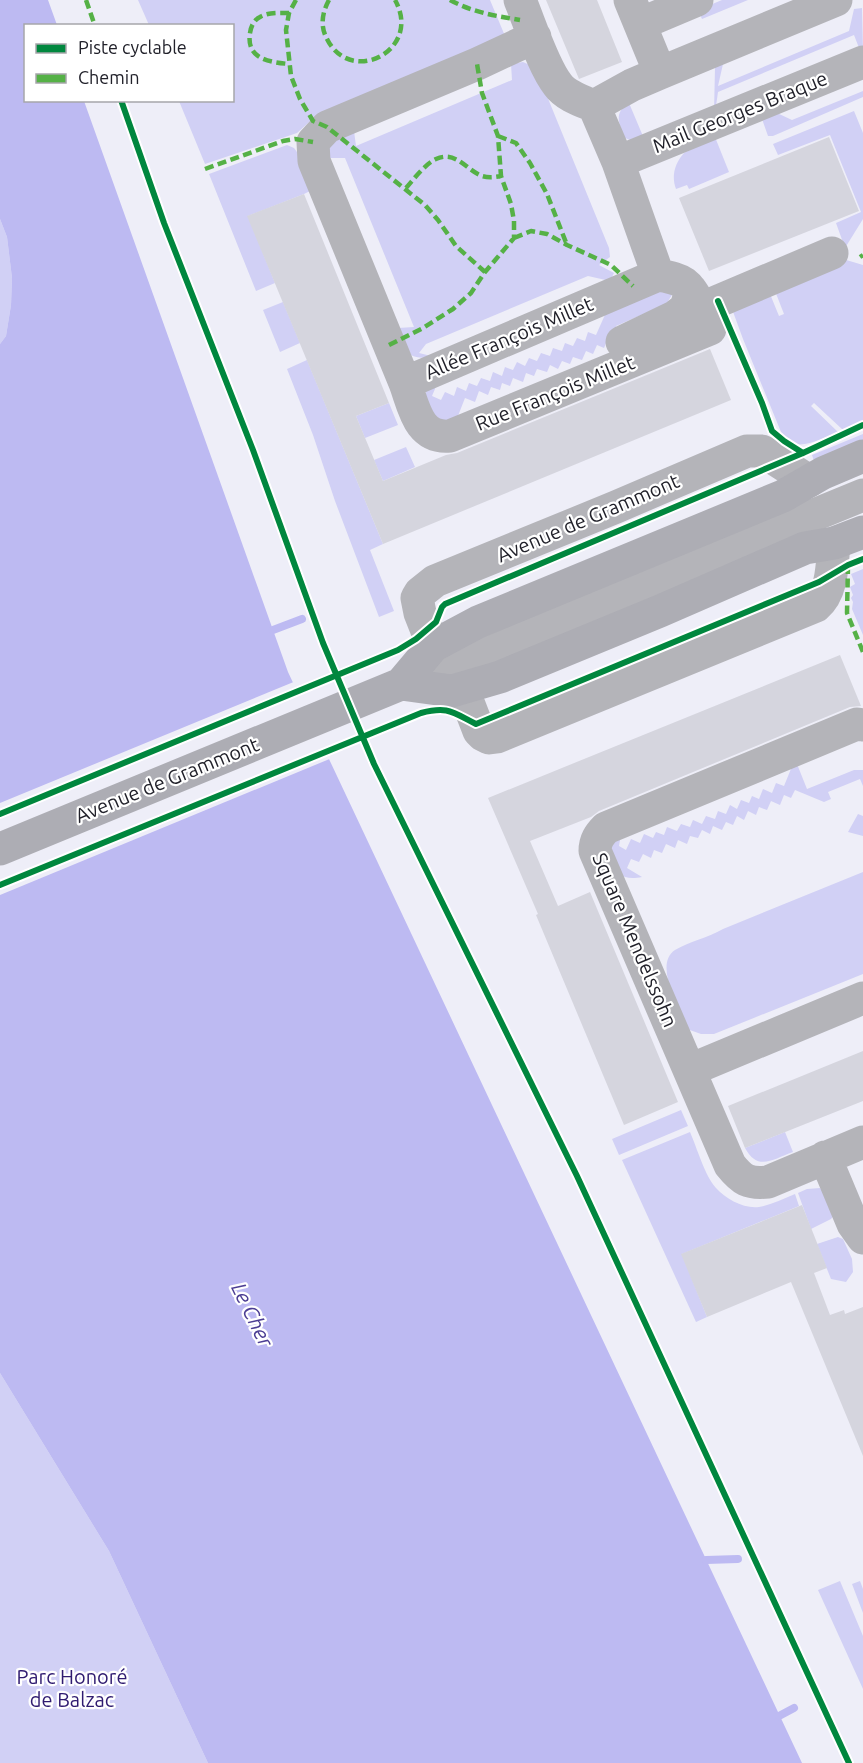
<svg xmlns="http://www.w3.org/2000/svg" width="863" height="1763" font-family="Ubuntu,sans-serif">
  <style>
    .green { fill: #d1d0f5 }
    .water { fill: #bdbaf2 }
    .pier { fill: #eeeef8 }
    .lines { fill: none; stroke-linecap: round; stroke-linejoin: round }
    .stream { stroke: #bdbaf2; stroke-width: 8 }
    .building { fill: #d5d5de }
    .minor { stroke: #b4b4b9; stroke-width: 33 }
    .major { stroke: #adadb4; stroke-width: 33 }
    .quiet { stroke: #55b146; stroke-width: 4.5; stroke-dasharray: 9 4.5; stroke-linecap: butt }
    .cycleway-casing { stroke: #fff; stroke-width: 10 }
    .cycleway { stroke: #00873e; stroke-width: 6 }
    .labels { text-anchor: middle; stroke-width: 4.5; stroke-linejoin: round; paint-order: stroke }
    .street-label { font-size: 20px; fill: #21212a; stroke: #fff }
    .park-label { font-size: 20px; fill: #2f1b70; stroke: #fff }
    .water-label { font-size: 21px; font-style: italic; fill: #4b3d93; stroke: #fff }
  </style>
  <rect width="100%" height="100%" fill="#eeeef8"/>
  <path class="green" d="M138 0H490L505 36 317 115 297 133 205 164 179 101 232 100V26L149 25Z
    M722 0H748L702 19 698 10Z
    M862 8 863 52 861 53 854 35 718 92 715 113H714L715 67 723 64 718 86 849 31 854 9Z
    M523 62 530 65 538 74 609 248 610 257 599 265 614 273 610 281 588 276 426 344 419 353 431 356C424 359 417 358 411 355L398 328 414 327 345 158H329V143L354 131 356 146 512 80 511 64Z
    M863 91V97L773 136H768L762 119 777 113 792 120Z
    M629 103 645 141 635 142 625 138C619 124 613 113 629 103Z
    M854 111 863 133V219L845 248 836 223 861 212 830 135 778 155 773 144Z
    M715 137 729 172 689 189 687 185 676 189C671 176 675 163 684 153Z
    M287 145 294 148 297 152 311 189 310 191 304 194 248 216 275 283 256 291 209 174Z
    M0 219 7 237 12 278 11 305 6 336 0 344Z
    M833 256 863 265V422L843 430 814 403 811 406 838 432C820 439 793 456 781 432L743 339 732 309 770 294 779 316 784 314 775 291Z
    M655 288 673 293 667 303 662 306 616 326 627 354 616 344 607 341 604 348 597 345 593 354 586 351 582 360 573 357 570 364 562 361 558 369 550 365 547 372 537 369 534 376 526 373 523 382 513 378 510 386 502 383 500 390 491 387 488 395 479 391 475 402 465 398 454 426 426 413V385L440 377 432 396 441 400 445 392 454 396 457 387 466 391 469 383 477 386 481 378 490 381 493 372 502 376 505 367 513 370 517 362 525 366 529 358 537 361 541 353 550 356 553 348 562 351 565 343 573 346 577 338 585 341 588 332 596 335 608 308Z
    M283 302 300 343 280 352 263 310Z
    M307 360 383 544 370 550 394 611 379 617 335 501 313 435 287 369Z
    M389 403 398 425 365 438 356 416Z
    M863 434V446L814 461 812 455Z
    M406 447 415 467 383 481 374 460Z
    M863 569V635L852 609 853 602 851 598 853 595 850 587 855 584 851 574Z
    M795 759 807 789 854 770H863V786L860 779 828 792 831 799 824 802 795 790 791 798 784 795 780 805 771 801 767 810 759 807 756 815 748 811 744 820 737 816 733 825 726 822 722 830 713 826 710 834 702 830 698 838 690 836 687 844 678 840 675 848 666 844 662 853 654 850 651 858 643 854 639 862 631 859 627 868 642 877C610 883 613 860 610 837L622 828 619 846 626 850 631 839 640 843 644 834 653 838 656 832 664 835 667 827 677 831 681 824 690 827 693 820 702 824 706 816 715 819 718 811 726 814 730 805 737 809 741 800 749 803 752 796 759 799 763 789 772 793 776 783 784 786Z
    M858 814 863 816V836L848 832Z
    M863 872V974L714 1034H701L687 1029C680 1011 653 964 675 950 690 941 708 938 723 929Z
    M681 1110 688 1126 619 1155 612 1139Z
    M690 1132C697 1148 705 1176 716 1188 726 1199 744 1209 759 1207 771 1205 783 1199 795 1194L799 1206 682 1254 707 1317 696 1322 622 1160Z
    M785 1132 793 1152C773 1159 758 1172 745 1148Z
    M820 1188 824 1193 834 1215 831 1219 811 1229 798 1193 807 1189Z
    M838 1237 843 1239 852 1259 853 1272 846 1282 831 1279 817 1244Z
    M0 1373 109 1551 208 1763H0Z
    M840 1581 863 1636V1689L818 1590Z
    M860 1581 863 1589V1613L852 1584Z"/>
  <path class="water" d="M0 0H48L57 25 26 26V100L84 101 288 672 802 1763H208L109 1551 0 1373V344L6 336 11 305 12 278 7 237 0 219Z"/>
  <path class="pier" d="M296 681 332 758 0 895V803Z"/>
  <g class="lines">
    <path class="stream" d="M273 630 302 619
      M706 1560 738 1559
      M779 1716 794 1708"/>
  </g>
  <path class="building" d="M546 0H597L622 62 579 79Z
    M829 137 859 211 709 271 679 198Z
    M304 194 389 403 356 416 383 481 446 455 457 453 710 349 731 400 383 544 247 216Z
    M840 655 861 706 850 707 599 811 591 817 530 841 558 906 590 892 678 1102 624 1125 536 915 538 914 488 798Z
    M863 1051V1101L745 1148 728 1106Z
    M802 1205 827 1268 814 1273 830 1315 844 1310 845 1314 863 1307V1456L791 1282 707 1317 681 1254Z"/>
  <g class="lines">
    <path class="minor" d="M520 0C530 24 543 66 558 85 566 96 582 101 594 106L618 162 658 275 405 383 314 161 313 142 327 127 477 64 535 37
      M630 0 660 73
      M640 24 697 0
      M594 106 632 85 660 73 836 0
      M618 162 863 62
      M658 275C687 280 687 283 702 308L832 253
      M622 342 676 316 686 308 691 290
      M405 383C414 407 418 439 450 436L710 329 702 308
      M809 481 762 451H747L616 507 435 581 420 593 417 598 420 613 433 646 452 691 469 705 479 731 483 735 489 738 497 737 816 606C833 592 832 564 834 543
      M422 676 863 495
      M863 725 857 724 606 828C599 835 595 841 595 851L730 1165C742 1180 748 1184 768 1182L863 1142
      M690 1070 863 998
      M825 1157 853 1224 863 1238"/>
    <path class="major" d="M401 684 452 691 500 677 660 611 805 548 834 543 863 532
      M0 849 401 684 433 646 478 622 783 496 823 473 863 456"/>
    <path class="quiet" d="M86 0 95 26
      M296 0 289 13 286 30 291 76 300 99 313 121 327 127 425 205 438 220 456 246 485 272
      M329 0C322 13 320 26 327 39 351 87 423 50 395 0
      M450 0C472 12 495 16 520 20
      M289 13C280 13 268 12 260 17 254 20 251 26 250 33 246 59 269 62 289 64
      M498 136 516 143 530 163 547 194 567 245
      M205 169 283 141 295 139 313 142
      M406 188C414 179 425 164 436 159 456 150 466 170 482 176 489 178 495 177 501 176
      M514 238 531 231 547 234 567 245 611 265 633 286
      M860 257 863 255
      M389 345 423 328 453 309 471 293 485 272 514 238V221L511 204 501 176 498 136 482 93 477 64
      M848 565 847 613 863 652"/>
    <g class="cycleway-casing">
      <path id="cycleway" d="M121 100 164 223 253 450 323 643 374 764 577 1176 849 1763
        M718 301 762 403 772 431 784 441 803 453
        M0 814 398 650 416 639 436 622 442 607 445 604 803 453 863 425
        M0 885 421 713C448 706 452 712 476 724L819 582 848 565 863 559"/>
    </g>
    <use href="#cycleway" class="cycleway"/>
  </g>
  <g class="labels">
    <g class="street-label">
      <text transform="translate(740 112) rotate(-22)" y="7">Mail Georges Braque</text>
      <text transform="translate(509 338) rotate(-23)" y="7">Allée François Millet</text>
      <text transform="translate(555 393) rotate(-22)" y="7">Rue François Millet</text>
      <text transform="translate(588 518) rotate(-23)" y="7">Avenue de Grammont</text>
      <text transform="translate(167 780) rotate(-22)" y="7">Avenue de Grammont</text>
      <text transform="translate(635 940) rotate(67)" y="7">Square Mendelssohn</text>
    </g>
    <g class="park-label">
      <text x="72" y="1684">Parc Honoré<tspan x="72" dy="23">de Balzac</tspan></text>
    </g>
    <g class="water-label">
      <text transform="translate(252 1315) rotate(64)" y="7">Le Cher</text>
    </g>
  </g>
  <rect x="24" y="24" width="210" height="78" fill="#ffffff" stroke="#a6a6aa" stroke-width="1.5"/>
  <rect x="36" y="44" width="30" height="9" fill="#00873e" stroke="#a6a6aa" stroke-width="1.5"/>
  <text x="78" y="54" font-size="18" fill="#21212a">Piste cyclable</text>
  <rect x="36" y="74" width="30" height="9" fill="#55b146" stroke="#a6a6aa" stroke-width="1.5"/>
  <text x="78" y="84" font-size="18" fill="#21212a">Chemin</text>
</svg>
